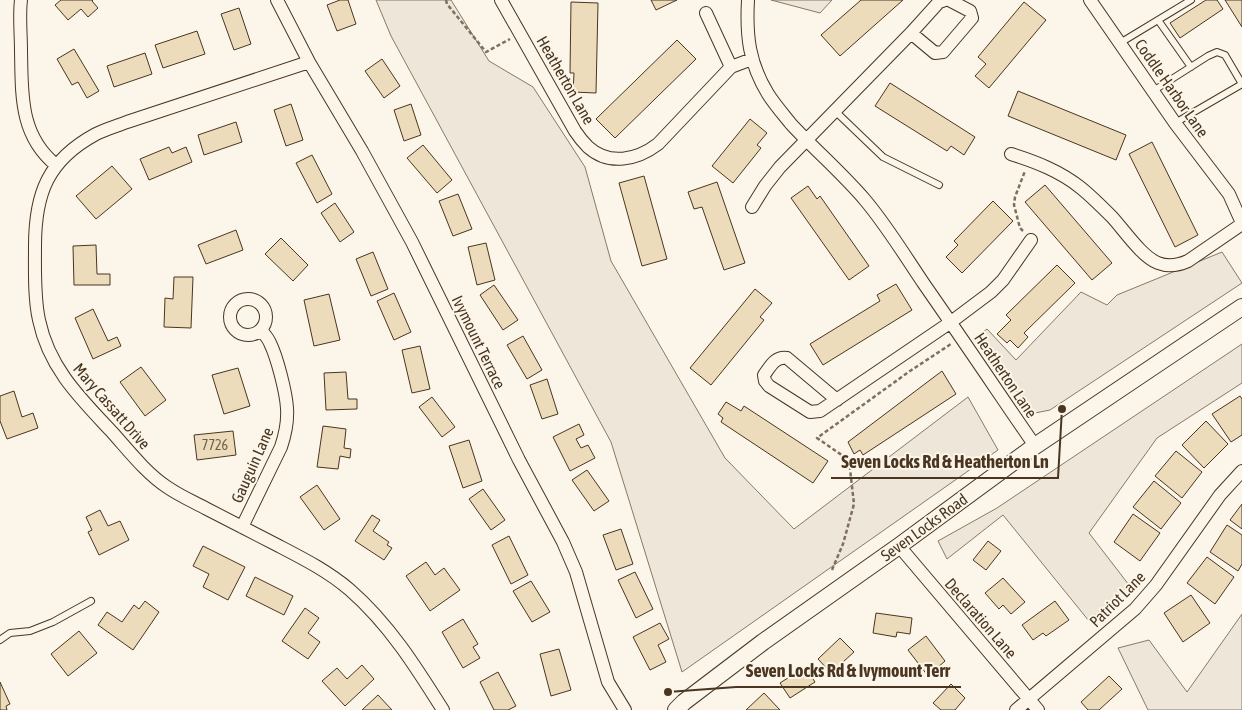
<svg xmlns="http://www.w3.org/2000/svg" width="1242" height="710" font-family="'Asap Condensed',sans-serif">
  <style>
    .green { fill: #ede6d9; stroke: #887966 }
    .building { fill: #ecdcbc; stroke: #4a3520 }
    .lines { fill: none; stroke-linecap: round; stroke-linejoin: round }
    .service-casing { stroke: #4a3520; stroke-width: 8 }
    .minor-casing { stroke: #4a3520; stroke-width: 14 }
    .secondary-casing { stroke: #4a3520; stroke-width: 18 }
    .path { stroke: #7f6f5c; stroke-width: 2.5; stroke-dasharray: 4 2.5; stroke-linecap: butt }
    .service { stroke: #fbf6e9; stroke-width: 6 }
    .minor { stroke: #fbf6e9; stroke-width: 12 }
    .secondary { stroke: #fbf6e9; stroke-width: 16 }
    .labels { text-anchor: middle; stroke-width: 4; stroke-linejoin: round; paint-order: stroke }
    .number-label { font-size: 14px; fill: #725f47 }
    .street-label { font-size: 16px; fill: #4a3520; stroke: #fbf6e9 }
    .leader { fill: none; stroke: #4a3520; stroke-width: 2 }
    .callout-dot { fill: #4a3520; stroke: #fbf6e9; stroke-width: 2 }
    .callout-label { font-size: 18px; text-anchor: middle; font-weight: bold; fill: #4a3520; stroke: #fbf6e9; stroke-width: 4; stroke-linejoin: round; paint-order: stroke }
  </style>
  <rect width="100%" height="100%" fill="#fbf6e9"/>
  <path class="green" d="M376 0H451L489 61 533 87 585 167 611 261 725 458 794 529 968 397 998 450 682 672 611 442 391 36Z
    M771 0H832L820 13Z
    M1222 252 1242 283 1050 410 1035 413 974 339 987 329 1016 360 1081 292 1107 305 1117 295Z
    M1242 344V383L1157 438 1089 533 1129 585 1089 621 1003 515 947 559 938 541 997 508Z
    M1242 614V710H1148L1118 648 1149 640 1187 692Z"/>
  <path class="building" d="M61 0H93L92 1 98 8 88 17 81 9 68 20 55 5Z
    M340 0H348L356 24 337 31 327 5Z
    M651 0H677L656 10Z
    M861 0H903L840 56 821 35Z
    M1206 0H1217L1223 9 1180 38 1170 23Z
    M1225 0H1242V27Z
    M571 2 598 3 596 93 573 92 574 73H570Z
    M1024 2 1046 20 989 88 975 76 986 64 978 57Z
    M239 8 251 44 234 50 221 14Z
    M197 31 205 54 163 68 155 45Z
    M677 40 696 59 615 138 596 119Z
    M74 49 99 91 87 98 78 82 72 85 57 59Z
    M145 53 152 74 114 87 107 66Z
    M382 59 400 86 384 98 365 71Z
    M890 83 975 137 964 155 951 146 947 151 875 106Z
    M1018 91 1126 135 1116 160 1008 116Z
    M291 104 303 140 286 146 274 110Z
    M411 104 421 135 404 141 394 110Z
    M750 119 767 133 757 145 761 148 733 183 712 166Z
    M236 122 242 142 204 155 198 135Z
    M1152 142 1198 235 1175 247 1129 154Z
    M423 145 452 180 437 193 407 158Z
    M169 147 172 153 186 147 192 162 149 180 140 159Z
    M312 155 332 194 317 203 296 163Z
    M112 166 132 189 96 219 76 196Z
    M644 176 667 259 642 266 619 183Z
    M717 182 745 263 724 270 702 207 694 209 688 192Z
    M1045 185 1112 263 1092 280 1025 202Z
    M808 186 817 199 820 196 869 266 849 280 791 198Z
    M458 194 472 229 453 236 439 201Z
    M993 201 1013 221 962 273 946 257 958 245 954 241Z
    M335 203 354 232 340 242 321 213Z
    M236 230 243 250 206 264 198 245Z
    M281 238 308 265 293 281 265 254Z
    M486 243 495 280 477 285 468 247Z
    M96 245 97 274H110V285H74L73 246Z
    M373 252 388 289 371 296 356 259Z
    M1057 265 1075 283 1024 333 1028 337 1018 348 1010 340 1007 343 997 334 1011 320 1006 315Z
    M174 277H193L191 328 164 327 165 298 173 299Z
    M896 284 912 310 823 365 810 344 880 301 877 295Z
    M494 285 518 320 503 330 480 295Z
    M755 289 772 303 760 317 764 320 711 385 690 368Z
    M394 293 411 332 394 340 377 301Z
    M329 294 340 340 314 346 304 300Z
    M93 309 108 341 117 337 121 346 93 359 75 318Z
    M523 336 542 370 527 379 507 345Z
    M420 346 430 389 412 393 402 350Z
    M141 367 166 400 145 416 120 382Z
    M238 368 250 406 224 414 212 375Z
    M942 371 956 394 863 455 860 450 854 454 848 442Z
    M346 372 348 399H357V409L326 410 324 373Z
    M547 379 558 414 542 419 530 385Z
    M14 391 22 417 33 413 38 428 7 439 0 421V396Z
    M1240 396 1242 399V435L1231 442 1212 414Z
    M432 397 455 427 442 437 419 407Z
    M726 402 741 411 744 406 828 461 813 483 721 422 723 418 718 414Z
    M1206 421 1228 444 1204 468 1182 445Z
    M579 424 584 435 576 439 581 448 588 445 595 458 570 471 553 437Z
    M323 426 346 429 344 448 351 449 350 458 340 456 338 469 317 467Z
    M233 431 236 455 197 460 194 435Z
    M469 440 482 481 463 488 449 446Z
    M1176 451 1202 472 1182 498 1155 476Z
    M587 470 609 501 594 511 572 480Z
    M1154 481 1181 503 1161 529 1133 507Z
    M317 485 340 519 324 530 300 497Z
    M483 489 505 520 491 530 469 499Z
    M1242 504V529L1230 520Z
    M100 510 108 526 120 521 129 540 99 555 88 532 92 530 86 517Z
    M1133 514 1160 533 1140 561 1114 542Z
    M372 515 380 520 373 531 389 542 387 545 392 548 384 560 355 541Z
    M1227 525 1242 535V564L1238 571 1210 552Z
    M621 529 633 564 616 570 603 535Z
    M509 536 528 575 511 584 492 545Z
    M988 541 1001 551 986 570 973 560Z
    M203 546 245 567 228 600 203 587 209 574 193 566Z
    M1207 557 1234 577 1215 604 1187 583Z
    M426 562 435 575 444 568 460 590 430 611 406 576Z
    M635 572 653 609 636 618 618 580Z
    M255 577 293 596 284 615 246 596Z
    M1003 578 1025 602 1011 614 1003 605 999 609 985 593Z
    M531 581 550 612 532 622 513 591Z
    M1191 595 1210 623 1183 642 1164 613Z
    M145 601 159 612 133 650 98 625 107 612 122 622 134 605 139 609Z
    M1055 601 1069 620 1046 636 1043 633 1033 640 1022 625Z
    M305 608 319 618 308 633 320 642 308 659 282 641Z
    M876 613 912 618 910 634 897 632 896 637 873 633Z
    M463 619 478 644 473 647 480 658 463 668 442 632Z
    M660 623 669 639 658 645 666 662 650 670 633 637Z
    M79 631 97 653 68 676 51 654Z
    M926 636 945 661 928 676 908 650Z
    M840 638 854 652 831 673 818 659Z
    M559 649 571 690 551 696 540 654Z
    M362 665 374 679 345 706 322 681 337 668 347 679Z
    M805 667 815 682 790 698 780 683Z
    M498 672 516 706 508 710H494L480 682Z
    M1109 676 1122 689 1099 710H1088L1081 702Z
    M0 682 10 704 6 706 7 710H0Z
    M951 684 965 698 955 710H941L933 703Z
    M764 693 780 710H746Z
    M378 695 392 710H362Z"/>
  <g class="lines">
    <g class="service-casing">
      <path id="service" d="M1158 20 1191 67
        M1120 43 1191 0
        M1153 91 1208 56 1217 52 1225 55 1242 84
        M835 111 883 157 939 185
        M1175 123 1242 84
        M0 640 10 633 30 631 53 622 91 601"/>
    </g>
    <g class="minor-casing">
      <path id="minor" d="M21 0C19 16 21 34 21 51 22 93 19 135 56 165
        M277 0 309 62 362 151 412 242 519 460 563 542 576 572 608 682 625 710
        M501 0 575 131C579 137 583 142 588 147 609 166 637 160 658 144L731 67 752 59
        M748 0C746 36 749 63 768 94 775 105 783 114 791 124 815 150 842 173 865 200 887 226 905 256 924 284 961 337 998 392 1035 446
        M1090 0 1175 123 1229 194 1242 223
        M706 13 731 67
        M911 33 935 53 943 52 972 18 970 11 949 0
        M309 62 127 122C117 126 106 129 96 134 48 160 35 193 35 246 35 269 34 298 39 320 49 368 80 398 112 432 129 451 146 473 167 487 180 496 194 502 207 509 230 521 254 533 277 545 302 558 328 571 350 590 389 624 416 667 443 710
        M1011 154C1036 162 1060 171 1081 188 1091 196 1102 207 1112 217 1124 230 1142 257 1158 263 1168 267 1179 265 1188 261L1242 224
        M752 207 765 186 780 167 911 33 939 2 945 0
        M230 317a18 18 0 1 1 36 0a18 18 0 1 1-36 0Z
        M837 400 787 358C775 356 770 367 764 375L765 381 769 386 810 412 820 411 951 322 991 292 1003 280 1031 240
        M242 527 281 447C285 435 288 422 287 408 286 392 277 357 270 343 268 338 264 334 261 330
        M899 546 1038 710
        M1016 710 1135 609 1156 585 1220 495 1242 471"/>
    </g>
    <g class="secondary-casing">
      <path id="secondary" d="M676 710 684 702 763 642 899 546 1035 446 1242 307"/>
    </g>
    <path class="path" d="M446 0 447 4 486 52 510 39
      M1023 231 1020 228 1014 205 1015 197 1025 171
      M832 570 843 544 854 504 849 460 817 438 910 371 951 344"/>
    <use href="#service" class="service"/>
    <use href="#minor" class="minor"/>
    <use href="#secondary" class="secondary"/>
  </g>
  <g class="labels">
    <g class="number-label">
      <text x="215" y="450">7726</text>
    </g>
    <g class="street-label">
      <text transform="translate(566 80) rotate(60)" y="6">Heatherton Lane</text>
      <text transform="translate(1172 88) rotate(55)" y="6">Coddle Harbor Lane</text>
      <text transform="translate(479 342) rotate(64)" y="6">Ivymount Terrace</text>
      <text transform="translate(1006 375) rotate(56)" y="6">Heatherton Lane</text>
      <text transform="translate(112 406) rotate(49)" y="6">Mary Cassatt Drive</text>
      <text transform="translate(252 465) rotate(-66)" y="6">Gauguin Lane</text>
      <text transform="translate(924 527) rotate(-36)" y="6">Seven Locks Road</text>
      <text transform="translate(1117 599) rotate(-45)" y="6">Patriot Lane</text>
      <text transform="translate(981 618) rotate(49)" y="6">Declaration Lane</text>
    </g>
  </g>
  <path class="leader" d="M1062 409L1058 478H831M668 692L736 687H961"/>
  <g class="callout-dot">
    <circle cx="1062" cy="409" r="5"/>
    <circle cx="668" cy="692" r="5"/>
  </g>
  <g class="callout-label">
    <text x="945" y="468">Seven Locks Rd &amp; Heatherton Ln</text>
    <text x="848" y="677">Seven Locks Rd &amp; Ivymount Terr</text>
  </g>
</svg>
